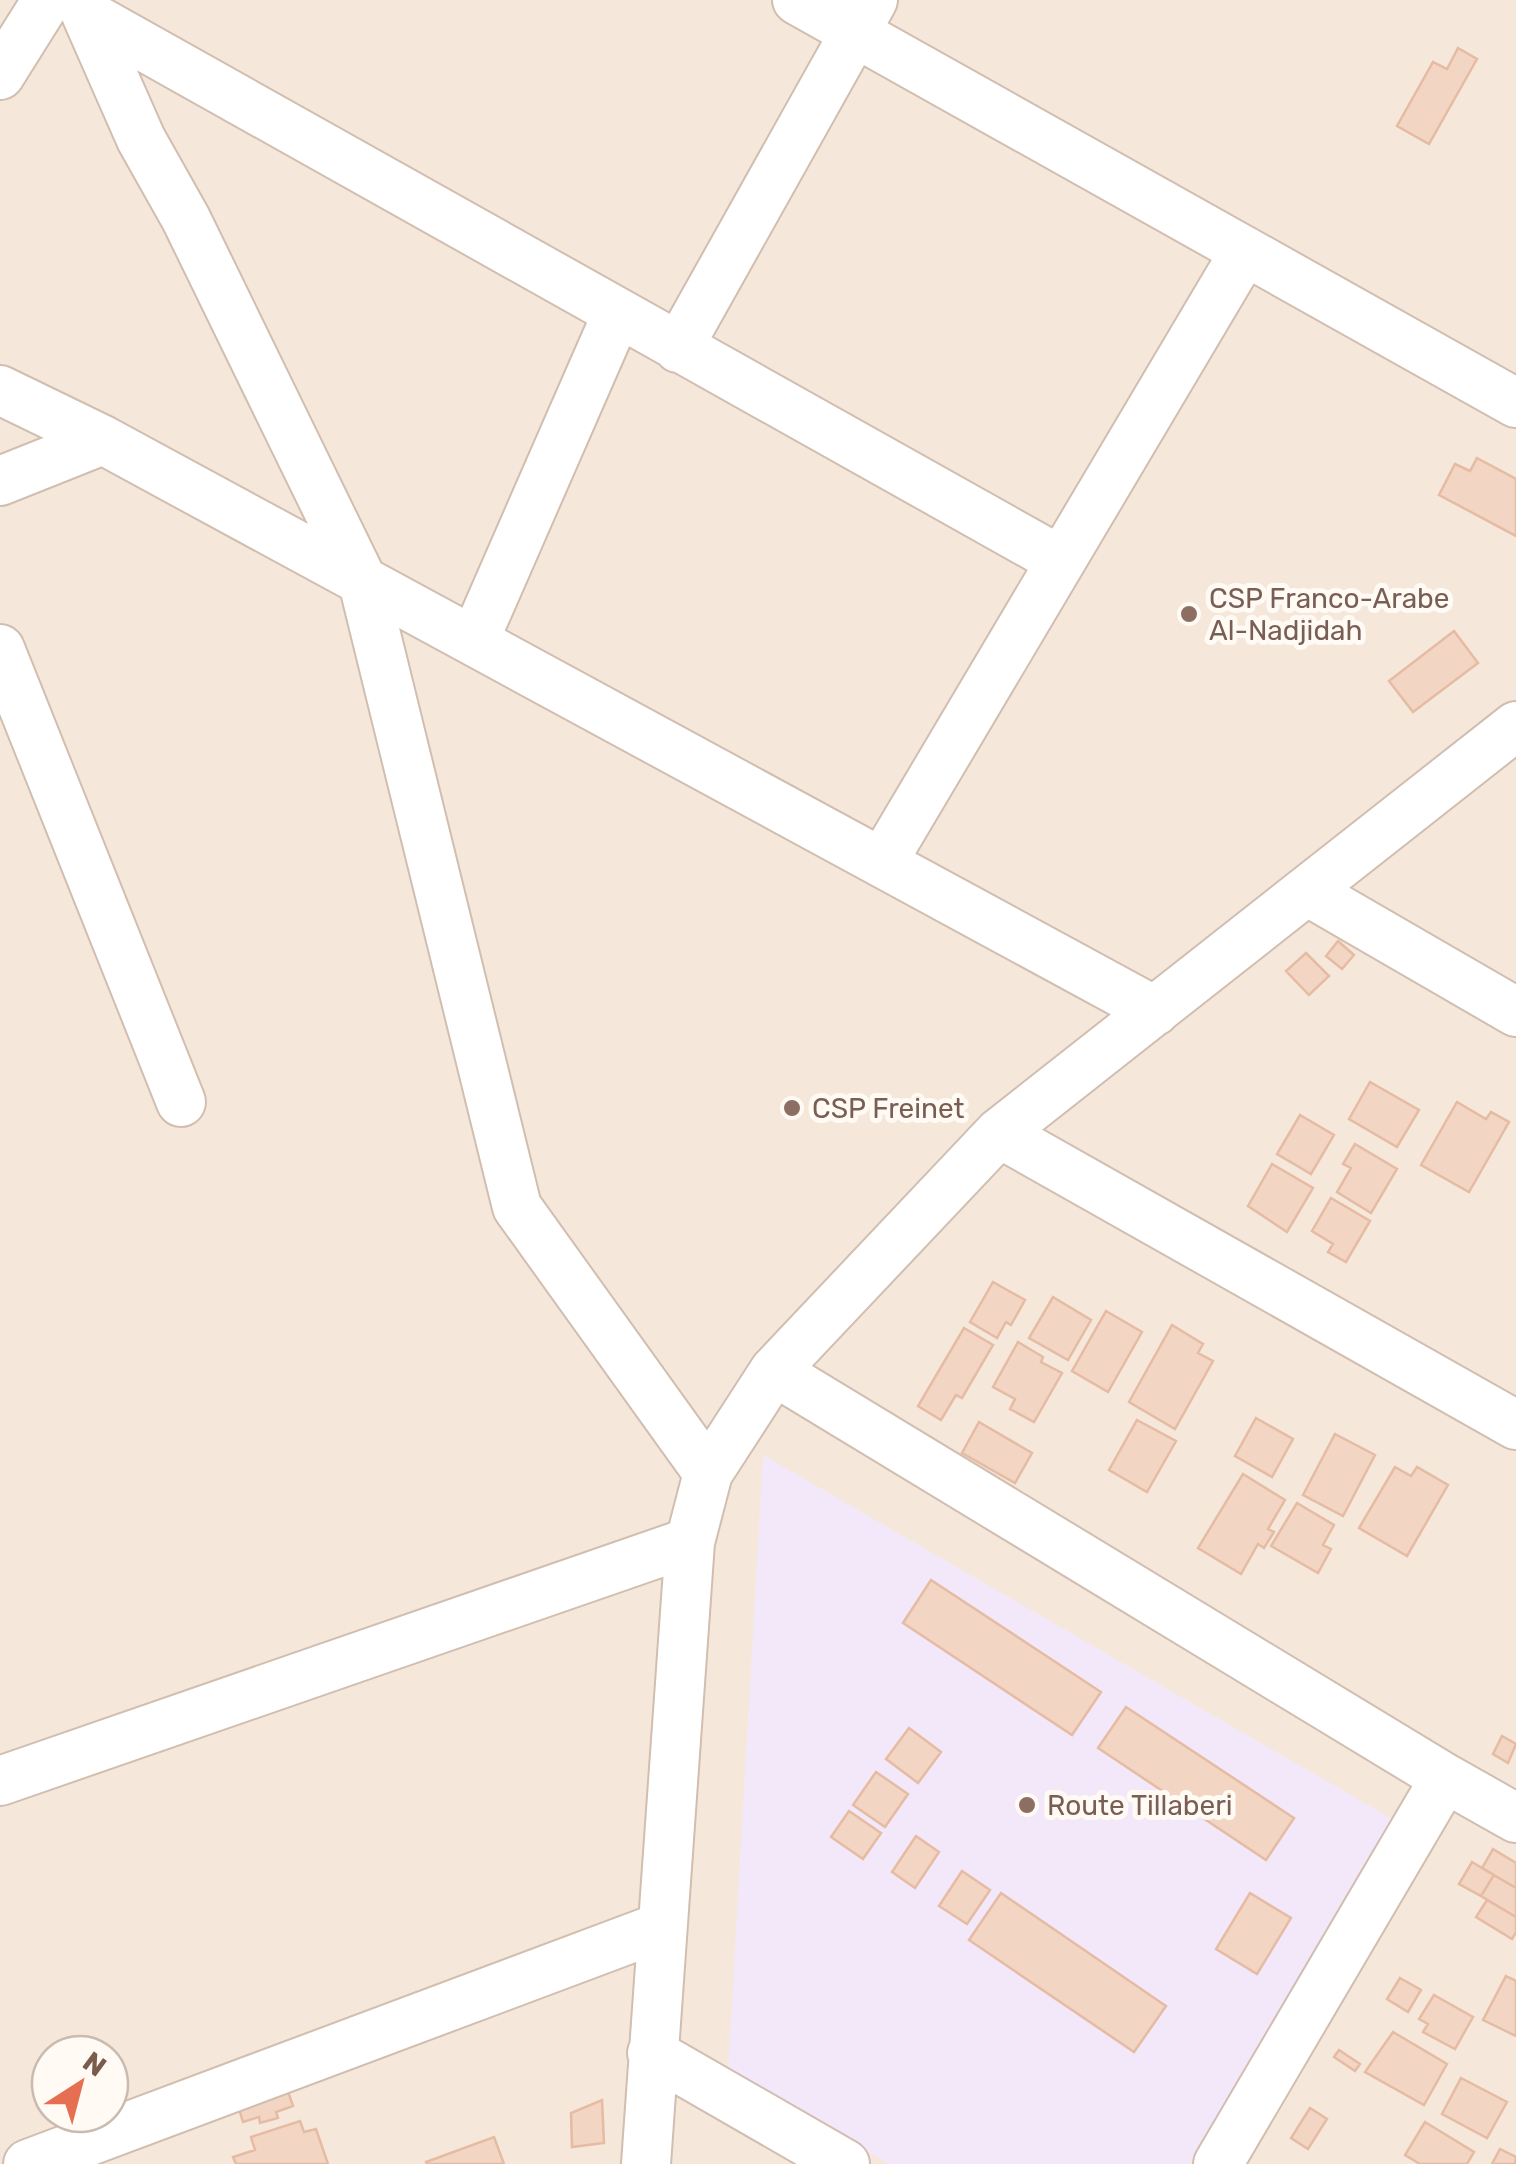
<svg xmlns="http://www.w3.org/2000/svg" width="1516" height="2164" font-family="Rubik,sans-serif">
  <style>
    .residential { fill: #f5e8da; fill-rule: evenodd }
    .education { fill: #f3e8fa }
    .building { fill: #f3d5c3; stroke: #e6bba3; stroke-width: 2.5 }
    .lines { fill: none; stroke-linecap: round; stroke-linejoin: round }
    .minor-casing { stroke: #d1beb0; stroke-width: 52 }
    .minor { stroke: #fff; stroke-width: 48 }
    .education-dot { fill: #8d6e63; stroke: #fffaf3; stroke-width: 4 }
    .labels { text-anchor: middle; stroke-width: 10; stroke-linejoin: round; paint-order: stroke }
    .education-label { font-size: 28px; fill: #785e54; stroke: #fffaf3; text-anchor: start }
  </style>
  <rect width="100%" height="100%" fill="#fdf6ec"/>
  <path class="residential" d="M0 0H1516V2164H0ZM50 2054H110V2114H50Z"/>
  <path class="education" d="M763 1455 1394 1820 1190 2164H889L728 2072Z"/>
  <path class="building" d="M1458 48 1477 59 1429 144 1397 126 1433 62 1447 69Z
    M1477 458 1516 479V536L1439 495 1455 464 1470 471Z
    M1454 631 1478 663 1413 712 1389 681Z
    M1338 941 1354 955 1342 969 1326 956Z
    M1306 953 1329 976 1309 995 1286 971Z
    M1370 1082 1419 1110 1397 1147 1349 1119Z
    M1457 1102 1486 1119 1491 1112 1509 1122 1469 1192 1421 1165Z
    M1300 1115 1334 1135 1311 1174 1277 1154Z
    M1355 1144 1397 1169 1371 1213 1337 1192 1351 1168 1343 1164Z
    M1272 1164 1313 1188 1287 1232 1248 1206Z
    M1331 1198 1370 1221 1346 1262 1328 1252 1333 1244 1312 1231Z
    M993 1282 1025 1300 1011 1325 1006 1322 997 1338 970 1322Z
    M1053 1297 1091 1320 1068 1360 1029 1338Z
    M1106 1311 1142 1332 1108 1392 1072 1371Z
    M1172 1325 1203 1344 1198 1353 1213 1361 1175 1429 1129 1402Z
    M964 1328 993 1345 962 1398 956 1395 941 1420 918 1406Z
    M1018 1342 1043 1357 1041 1362 1062 1373 1034 1422 1010 1409 1015 1399 993 1387Z
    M1256 1418 1293 1439 1272 1477 1235 1456Z
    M1137 1420 1176 1441 1147 1492 1109 1470Z
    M979 1422 1032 1453 1015 1483 962 1453Z
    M1335 1434 1375 1455 1343 1516 1303 1495Z
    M1395 1467 1411 1476 1417 1467 1448 1485 1407 1556 1359 1528Z
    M1243 1474 1285 1500 1268 1529 1274 1532 1264 1548 1258 1544 1241 1574 1198 1548Z
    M1297 1503 1334 1525 1323 1545 1331 1549 1318 1573 1271 1546Z
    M931 1580 1101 1692 1072 1735 903 1623Z
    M1126 1707 1294 1818 1266 1860 1098 1748Z
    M909 1728 941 1752 918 1783 886 1759Z
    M1502 1736 1516 1744 1508 1763 1493 1754Z
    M876 1772 908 1794 885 1827 853 1805Z
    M849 1811 881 1833 863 1859 831 1837Z
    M916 1836 939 1852 915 1888 892 1872Z
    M1493 1849 1516 1863V1888L1482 1868Z
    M1472 1862 1494 1875 1481 1896 1459 1884Z
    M962 1871 990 1890 967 1924 939 1906Z
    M1494 1875 1516 1888V1917L1481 1896Z
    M1001 1893 1166 2006 1134 2052 969 1940Z
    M1250 1893 1291 1918 1257 1974 1216 1949Z
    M1487 1900 1516 1917V1932L1512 1939 1476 1917Z
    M1506 1976 1516 1981V2036L1483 2020Z
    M1400 1978 1421 1990 1408 2012 1387 1999Z
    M1434 1995 1473 2017 1455 2049 1423 2032 1428 2024 1419 2019Z
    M1393 2032 1447 2064 1424 2105 1365 2072Z
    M1339 2050 1360 2064 1355 2071 1334 2057Z
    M1461 2078 1507 2102 1487 2138 1442 2114Z
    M285 2083 293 2106 276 2112 278 2118 260 2123 259 2117 243 2122 236 2099Z
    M602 2100 604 2143 572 2147 571 2113Z
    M1310 2108 1327 2119 1308 2149 1291 2138Z
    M300 2121 304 2132 316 2129 328 2164H236L233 2157 255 2150 251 2137Z
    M1425 2122 1474 2152 1467 2164H1420L1405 2155Z
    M494 2137 504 2164H427L426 2162Z
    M1500 2149 1516 2157 1515 2164H1492Z"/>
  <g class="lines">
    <g class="minor-casing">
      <path id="minor" d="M84 0 86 14 141 139 186 219 363 582 517 1207 708 1473
        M797 0 1516 403
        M86 14 1061 561
        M0 75 47 0
        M678 348 873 0
        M0 390 103 440 1155 1011
        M0 481 103 440
        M474 641 617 314
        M0 649 181 1102
        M883 861 1245 251
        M1307 891 1516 1012
        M999 1133 1516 1425
        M774 1371 1445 1778 1516 1818
        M0 1781 690 1542
        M652 2053 845 2164
        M28 2164 661 1927
        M646 2164 690 1542 708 1473 774 1371 999 1133 1516 726
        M1218 2164 1445 1778"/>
    </g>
    <use href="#minor" class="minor"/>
  </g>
  <g class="education-dot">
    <circle cx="1189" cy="614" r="10"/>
    <circle cx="792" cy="1108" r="10"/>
    <circle cx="1027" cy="1805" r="10"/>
  </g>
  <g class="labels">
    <g class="education-label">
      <text x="1209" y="608">CSP Franco-Arabe<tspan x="1209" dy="32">Al-Nadjidah</tspan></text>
      <text x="812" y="1118">CSP Freinet</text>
      <text x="1047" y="1815">Route Tillaberi</text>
    </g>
  </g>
  <g transform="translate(80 2084) rotate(36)"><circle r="48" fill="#fffaf3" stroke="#cabbb1" stroke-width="2.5"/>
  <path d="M0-8L18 38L0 25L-18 38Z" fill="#e76f51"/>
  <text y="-15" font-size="28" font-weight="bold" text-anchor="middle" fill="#7a5c4d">N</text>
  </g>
</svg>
